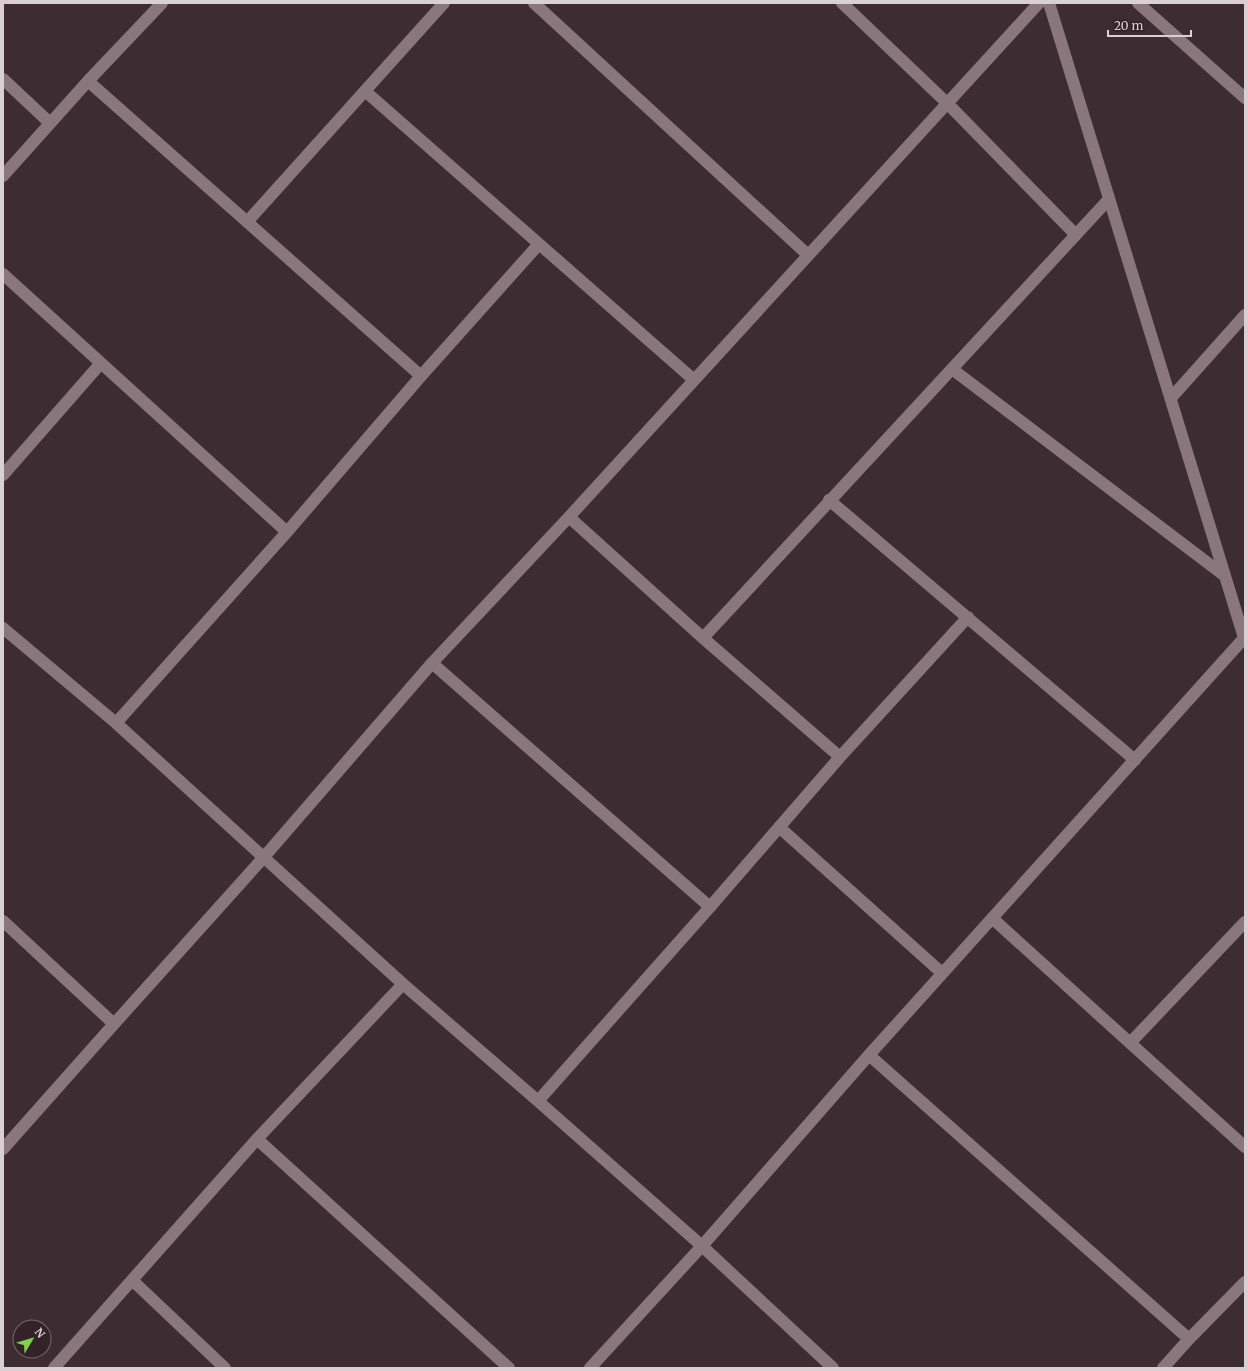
<svg xmlns="http://www.w3.org/2000/svg" width="1248" height="1371" font-family="Merriweather,serif">
  <style>
    .lines { fill: none; stroke-linecap: round; stroke-linejoin: round }
    .minor { stroke: #8a777e; stroke-width: 12 }
  </style>
  <rect width="100%" height="100%" fill="#3d2d33"/>
  <g class="lines">
    <path class="minor" d="M534 3 808 255
      M842 3 947 103 1076 235
      M1049 3 1245 641
      M1138 3 1245 98
      M3 79 50 123
      M88 81 421 376
      M365 91 694 380
      M3 176 88 81 162 3
      M247 222 444 3
      M3 274 287 532
      M952 369 1225 576
      M1171 398 1245 315
      M3 475 101 363
      M829 500 1135 760
      M569 517 703 638 840 757
      M3 628 116 723 403 984 538 1101 702 1246 833 1368
      M703 638 1109 199
      M432 663 710 907
      M116 723 287 532 421 376 539 244
      M779 827 942 973
      M992 918 1245 1147
      M3 921 114 1024
      M1130 1043 1245 922
      M869 1055 1189 1339
      M538 1101 710 907 840 757 968 617
      M257 1139 509 1368
      M3 1149 114 1024 264 857 432 663 569 517 1039 3
      M132 1280 225 1368
      M54 1368 257 1139 403 984
      M590 1368 702 1246 869 1055 1245 637
      M1163 1368 1189 1339 1245 1282"/>
  </g>
  <rect width="1248" height="1371" fill="none" stroke="#dacfd3" stroke-width="8"/>
  <g transform="translate(32 1339) rotate(52)"><circle r="19" fill="#332329" stroke="#76686d"/>
  <path d="M0-3L7 15L0 10L-7 15Z" fill="#82d04f"/>
  <text y="-6" font-size="11" font-weight="bold" text-anchor="middle" fill="#dacfd3">N</text>
  </g>
  <path d="M1108 30v6h83v-6" fill="none" stroke="#dacfd3" stroke-width="2"/>
  <text x="1114" y="30" font-size="12" fill="#dacfd3" stroke="#332329" stroke-width="3" paint-order="stroke">20 m</text>
</svg>
